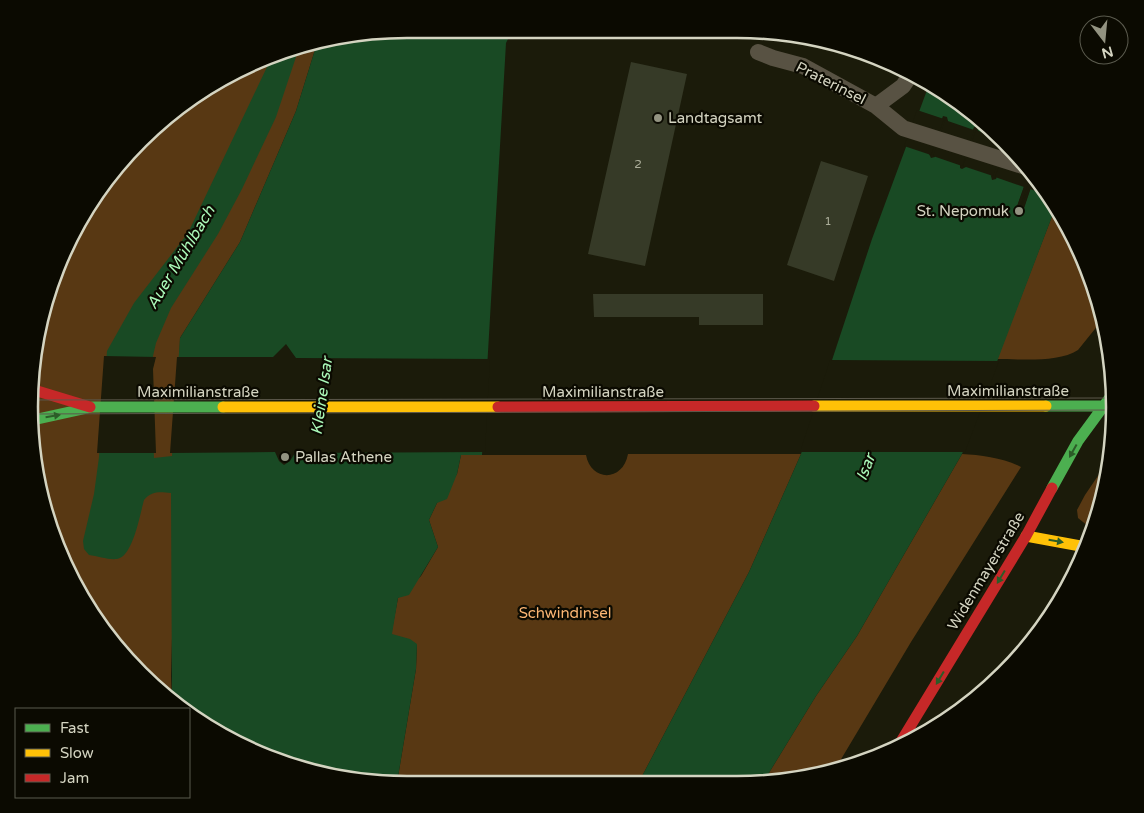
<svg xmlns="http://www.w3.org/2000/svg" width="1144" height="813" font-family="'Varela Round',sans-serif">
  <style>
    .green { fill: #583813 }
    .water { fill: #194a24; fill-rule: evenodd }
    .pier { fill: #1b1b0a }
    .building { fill: #363a27 }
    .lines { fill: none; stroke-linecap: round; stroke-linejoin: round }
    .lane { stroke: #585243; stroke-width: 16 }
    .fast { stroke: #4caf50; stroke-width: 11 }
    .slow { stroke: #ffc107; stroke-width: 11 }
    .jam { stroke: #c62828; stroke-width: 11 }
    .tram { stroke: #5c584b; stroke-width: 1 }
    .oneway { fill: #2c5c28 }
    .poi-dot { fill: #939381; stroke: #0b0a01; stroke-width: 2 }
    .labels { text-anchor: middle; stroke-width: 4.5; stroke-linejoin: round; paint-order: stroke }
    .number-label { font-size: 12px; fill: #acae9a }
    .street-label { font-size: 15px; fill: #d4d4c1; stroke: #0b0a01 }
    .poi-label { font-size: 15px; fill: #d4d4c1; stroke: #0b0a01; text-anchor: start }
    .park-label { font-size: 15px; fill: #fcb673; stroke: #0b0a01 }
    .water-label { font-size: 16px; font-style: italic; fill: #abf9b9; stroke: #0b0a01 }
    .rim { fill: none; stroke: #d4d4c1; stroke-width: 2.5 }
  </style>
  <rect width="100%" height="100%" fill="#1b1b0a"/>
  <path class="green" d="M318 40 296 111 240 242 180 338 171 676 172 702 122 655 58 551 32 456 36 333 68 240 122 158 197 92 308 42Z
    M1056 206C1079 237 1094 281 1103 319L1078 350C1058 363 1020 359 997 359Z
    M628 454H801L749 572 639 782 397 783 416 669 417 645 391 635 398 598 421 576 438 547 429 520 437 503 457 474 461 455H586C591 482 623 482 628 454Z
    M962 454C981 455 1004 458 1021 467L911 642 837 766 787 781H764L816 696 857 636Z
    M1110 458 1102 505 1094 527 1088 526 1078 518 1077 510 1085 495Z"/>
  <path class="water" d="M407 29 512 31 506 43 482 455H461L457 474 447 499 437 503 429 520 438 547 409 595 398 598 392 634 410 639 417 644 416 669 397 783C346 784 288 767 241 746 223 738 206 724 189 714V709H181L172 702 171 493C159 492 152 491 144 500 140 514 133 557 117 559 108 560 98 556 89 555L84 549 83 541 94 494 99 457 107 351 134 303 188 233 267 67 270 59 300 45 276 117 242 189 218 234 171 308 156 343 150 369 154 458 172 456 180 338 240 242 296 111 318 40Z
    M930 82 1002 142 991 176 992 180 996 179 1008 146 1030 169 1015 212 1017 216 1022 214 1035 176 1056 206 962 454 857 636 816 696 764 781 639 782 749 572 801 454 872 239ZM943 116 947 117 948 121 935 157 931 158 929 154ZM974 127H977L978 131 966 167 962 169 960 168V165Z"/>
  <path class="pier" d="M917 110 944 119 931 155 904 146Z
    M945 120 974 130 962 166 933 156Z
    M976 130 997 138 1004 143 993 176 963 166Z
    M1006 145 1022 158 1032 172 1018 213 1015 212 1024 187 995 177Z
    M1034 174 1049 196 1030 189 1022 214 1019 213Z
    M286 344 296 358 490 359 485 452 295 453 290 461 284 465 279 461 275 452 170 453 177 357H273Z
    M104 356 156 357 153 369 156 453H97Z
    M830 360 999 361 965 452H800Z"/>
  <path class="building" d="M631 62 687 74 645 266 588 254Z
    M821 161 868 176 834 281 787 265Z
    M593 294H763V325H699V317H594Z"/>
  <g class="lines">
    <path class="lane" d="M758 52 773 58 803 66 876 106 903 128 1029 168
      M876 106 903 86 911 74"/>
    <path class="fast" d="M1046 406H1114
      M33 420 92 407H223
      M1052 488 1078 441 1111 396"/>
    <path class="slow" d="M814 406H1046
      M223 407H498
      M1026 536 1086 547"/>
    <path class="jam" d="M34 390 90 407
      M498 407 814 406
      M897 748 1026 536 1052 488"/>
    <path class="tram" d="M34 400 1113 398
      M33 414 1114 410"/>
  </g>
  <defs><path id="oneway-solid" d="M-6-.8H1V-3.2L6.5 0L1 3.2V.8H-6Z" transform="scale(1.25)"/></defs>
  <g class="oneway">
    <use href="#oneway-solid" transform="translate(53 416) rotate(-9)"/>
    <use href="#oneway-solid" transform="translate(1073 451) rotate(119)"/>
    <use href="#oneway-solid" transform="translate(1056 541) rotate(10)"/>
    <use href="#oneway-solid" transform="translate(1001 577) rotate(121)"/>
    <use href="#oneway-solid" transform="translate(940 678) rotate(121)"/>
  </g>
  <g class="poi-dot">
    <circle cx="658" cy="118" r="5"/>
    <circle cx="1019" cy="211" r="5"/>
    <circle cx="285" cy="457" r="5"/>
  </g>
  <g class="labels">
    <g class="number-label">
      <text x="638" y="168">2</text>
      <text x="828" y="225">1</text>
    </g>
    <g class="street-label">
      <text transform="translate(831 83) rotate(27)" y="5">Praterinsel</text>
      <text x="1008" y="396">Maximilianstraße</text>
      <text x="198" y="397">Maximilianstraße</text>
      <text x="603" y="397">Maximilianstraße</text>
      <text transform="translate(986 571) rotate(-59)" y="5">Widenmayerstraße</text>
    </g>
    <g class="poi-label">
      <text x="668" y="123">Landtagsamt</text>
      <text x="1009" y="216" text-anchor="end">St. Nepomuk</text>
      <text x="295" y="462">Pallas Athene</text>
    </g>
    <g class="park-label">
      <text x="565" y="618">Schwindinsel</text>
    </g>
    <g class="water-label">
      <text transform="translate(180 257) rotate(-59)" y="6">Auer Mühlbach</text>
      <text transform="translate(321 396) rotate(-82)" y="6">Kleine Isar</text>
      <text transform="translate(865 467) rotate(-69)" y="6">Isar</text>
    </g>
  </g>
  <path d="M0 0H1144V813H0ZM407 38H737A369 369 0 0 1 1106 407V407A369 369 0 0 1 737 776H407A369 369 0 0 1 38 407V407A369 369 0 0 1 407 38Z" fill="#0b0a01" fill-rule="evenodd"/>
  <path class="rim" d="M407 38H737A369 369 0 0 1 1106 407V407A369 369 0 0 1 737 776H407A369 369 0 0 1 38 407V407A369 369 0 0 1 407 38Z"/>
  <rect x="15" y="708" width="175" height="90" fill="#0b0a01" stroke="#5b5b4e"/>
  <rect x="25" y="724" width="25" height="8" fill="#4caf50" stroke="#5b5b4e"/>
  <text x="60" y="733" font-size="15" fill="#d4d4c1">Fast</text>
  <rect x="25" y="749" width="25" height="8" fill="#ffc107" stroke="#5b5b4e"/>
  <text x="60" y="758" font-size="15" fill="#d4d4c1">Slow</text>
  <rect x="25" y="774" width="25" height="8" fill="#c62828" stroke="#5b5b4e"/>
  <text x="60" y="783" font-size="15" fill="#d4d4c1">Jam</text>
  <g transform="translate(1104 40) rotate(164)"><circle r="24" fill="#0b0a01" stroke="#5b5b4e"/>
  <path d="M0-4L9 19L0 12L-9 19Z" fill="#939381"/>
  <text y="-8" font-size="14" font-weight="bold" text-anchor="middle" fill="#d4d4c1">N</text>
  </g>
</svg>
